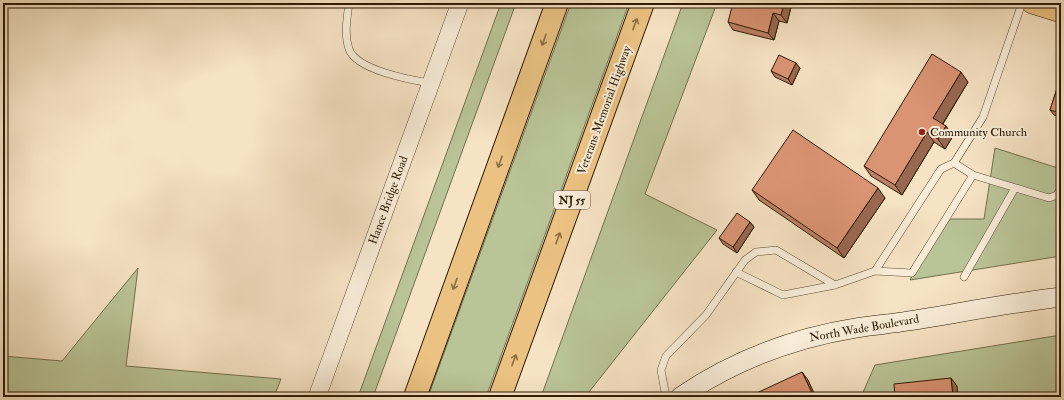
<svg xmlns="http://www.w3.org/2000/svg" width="1064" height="400" font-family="'IM FELL Double Pica',serif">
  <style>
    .green { fill: #b9c497; stroke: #72704d }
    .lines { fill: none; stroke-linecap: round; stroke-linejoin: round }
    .service-casing { stroke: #5e4d33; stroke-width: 8 }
    .tertiary-casing { stroke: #5e4d33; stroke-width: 18 }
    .secondary-casing { stroke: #2c1b03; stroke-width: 20 }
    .primary-casing { stroke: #2c1b03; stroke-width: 22 }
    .motorway-casing { stroke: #2c1b03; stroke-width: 24 }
    .service { stroke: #f9edd9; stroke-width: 7 }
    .tertiary { stroke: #f9edd9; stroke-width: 17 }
    .secondary { stroke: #f9edd9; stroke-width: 19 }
    .primary { stroke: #ebc282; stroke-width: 21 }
    .motorway { stroke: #ebc282; stroke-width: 22 }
    .wall { fill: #bb7f64; stroke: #2c1b03 }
    .shaded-wall { fill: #996851; stroke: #2c1b03 }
    .building { fill: #da9474; stroke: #2c1b03 }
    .oneway { stroke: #8c6e42 }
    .poi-dot { fill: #8f2418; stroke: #f9edd9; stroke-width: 1.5 }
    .labels { text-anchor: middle; stroke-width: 4; stroke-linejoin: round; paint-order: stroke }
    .shield { fill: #f9edd9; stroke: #6a5a43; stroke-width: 1 }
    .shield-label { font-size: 11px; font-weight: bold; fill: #2c1b03 }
    .street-label { font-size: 12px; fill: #2c1b03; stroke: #f9edd9 }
    .poi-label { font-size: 12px; fill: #2c1b03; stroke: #f9edd9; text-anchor: start }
  </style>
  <rect width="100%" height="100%" fill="#f6e3c4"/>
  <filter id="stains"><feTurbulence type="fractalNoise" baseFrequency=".005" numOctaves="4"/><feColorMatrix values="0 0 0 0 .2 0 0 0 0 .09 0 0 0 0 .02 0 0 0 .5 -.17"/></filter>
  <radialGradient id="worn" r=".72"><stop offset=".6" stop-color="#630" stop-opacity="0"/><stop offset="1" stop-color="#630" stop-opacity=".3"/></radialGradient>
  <path class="green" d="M501 3H516L373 397H358Z
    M571 3H629L486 397H428Z
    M683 3H717L645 194 717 230 585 397H541Z
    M995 148 1061 169V256L910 280 914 272 950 219H984Z
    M138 268 126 366 281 379 274 397H3V356L62 361Z
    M1061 335V397H861L875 365Z"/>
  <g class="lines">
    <g class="service-casing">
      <path id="service" d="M349 3C347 19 344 34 349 49 356 70 411 80 430 83
        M954 163 973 175
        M875 271 912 273 973 175 1049 198 1057 195 1061 188
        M736 272 783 295 835 285
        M964 277 1015 188
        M666 397 661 370 666 356 706 315 745 260 756 252 776 250 835 285 875 271 941 169 954 163 983 117 1022 3"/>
    </g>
    <g class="tertiary-casing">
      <path id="tertiary" d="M317 397 460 3"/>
    </g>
    <g class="secondary-casing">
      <path id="secondary" d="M680 397C733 361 793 338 856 328 873 325 891 324 908 321 959 313 1010 303 1061 297"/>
    </g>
    <g class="primary-casing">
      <path id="primary" d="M1032 3 1061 12"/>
    </g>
    <g class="motorway-casing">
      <path id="motorway" d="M415 397 557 3
        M500 397 643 3"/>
    </g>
    <use href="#service" class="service"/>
    <use href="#tertiary" class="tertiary"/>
    <use href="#secondary" class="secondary"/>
    <use href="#primary" class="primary"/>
    <use href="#motorway" class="motorway"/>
  </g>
  <path class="wall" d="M792 3 787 23 779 21 774 40 733 30 728 22 759 6Z
    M800 68 792 85 775 77 771 71Z
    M1061 76V117L1054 115 1050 110Z
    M968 82 943 124 953 136 945 149 934 142 902 195 871 176 864 166Z
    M752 190 885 198 844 258 759 200Z
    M750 222 754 227 737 253 723 244 719 238Z"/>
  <path class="shaded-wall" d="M784 3H792L787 23 781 15Z
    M773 13 779 21 774 40 768 33Z
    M796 63 800 68 792 85 788 79Z
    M961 72 968 82 940 128 933 118Z
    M946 126 953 136 945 149 938 139Z
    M927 132 934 142 902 195 895 185Z
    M878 188 885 198 844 258 837 248Z
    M750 222 754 227 737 253 733 247Z
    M802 372 808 380 816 397H815L813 395Z
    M951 378 957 386 958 397H953Z"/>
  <path class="building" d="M733 3H745L759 6 760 3H784L781 15 773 13 768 33 728 22Z
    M932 54 961 72 933 118 946 126 938 139 927 132 895 185 864 166Z
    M779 55 796 63 788 79 771 71Z
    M1061 76V113L1050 110Z
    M793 130 878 188 837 248 752 190Z
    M737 213 750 222 733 247 719 238Z
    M802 372 813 395 809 397H748Z
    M951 378 953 397H895L894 384Z"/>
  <defs><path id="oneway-shaft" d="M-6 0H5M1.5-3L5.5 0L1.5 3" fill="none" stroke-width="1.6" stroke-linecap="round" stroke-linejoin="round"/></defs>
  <g class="oneway">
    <use href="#oneway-shaft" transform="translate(635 24) rotate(-70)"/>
    <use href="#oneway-shaft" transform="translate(544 40) rotate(110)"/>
    <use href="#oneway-shaft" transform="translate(500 162) rotate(110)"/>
    <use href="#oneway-shaft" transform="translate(558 238) rotate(-70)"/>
    <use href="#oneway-shaft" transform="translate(455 284) rotate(110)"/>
    <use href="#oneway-shaft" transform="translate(514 360) rotate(-70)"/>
  </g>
  <circle class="poi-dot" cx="922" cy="132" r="4"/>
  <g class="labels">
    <rect class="shield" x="554" y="191" width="36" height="18" rx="3"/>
    <g class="shield-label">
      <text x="572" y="204">NJ 55</text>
    </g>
    <g class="street-label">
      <text transform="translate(604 110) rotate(-70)" y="4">Veterans Memorial Highway</text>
      <text transform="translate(388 200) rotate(-70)" y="4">Hance Bridge Road</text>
      <text transform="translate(864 328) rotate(-10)" y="4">North Wade Boulevard</text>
    </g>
    <g class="poi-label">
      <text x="930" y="136">Community Church</text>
    </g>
  </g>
  <rect width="1064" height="400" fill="none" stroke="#f6e3c4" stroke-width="16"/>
  <rect x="4" y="4" width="1056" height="392" fill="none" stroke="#2c1b03" stroke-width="2"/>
  <rect x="8" y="8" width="1048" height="384" fill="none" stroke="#2c1b03"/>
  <rect width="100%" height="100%" filter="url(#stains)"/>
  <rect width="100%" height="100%" fill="url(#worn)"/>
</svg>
